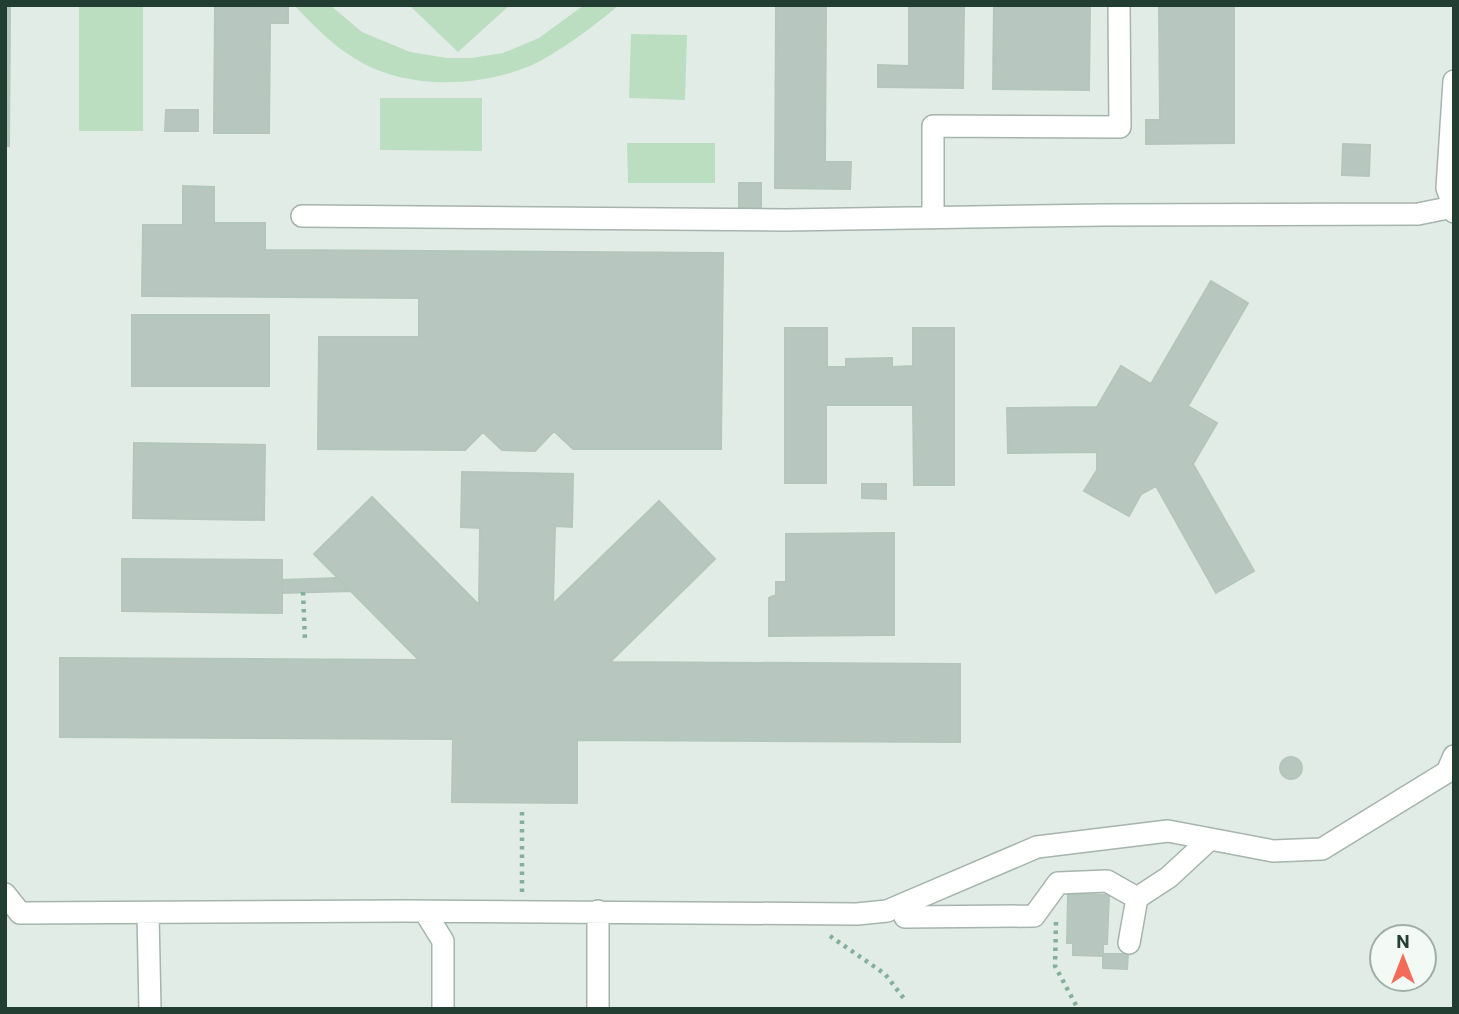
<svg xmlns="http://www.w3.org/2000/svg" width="1459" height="1014" font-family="Roboto,sans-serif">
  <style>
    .green { fill: #bbdec0 }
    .building { fill: #b7c7bf; stroke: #b4c6bc; stroke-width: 2 }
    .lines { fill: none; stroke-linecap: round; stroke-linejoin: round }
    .minor-casing { stroke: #a5b4ac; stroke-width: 24 }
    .path { stroke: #82b09c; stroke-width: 4.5; stroke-dasharray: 3.5 5; stroke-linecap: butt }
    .minor { stroke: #fff; stroke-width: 21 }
  </style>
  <rect width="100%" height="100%" fill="#e2ece6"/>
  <path class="green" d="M294 5H330L362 32 410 52 447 58H471L503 53 539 38 584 5H619C597 24 557 54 530 66 477 88 404 90 354 58 331 44 313 25 294 5Z
    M409 5H510L458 52Z
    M79 7H143V131H79Z
    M631 34 687 35 685 100 629 98Z
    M380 98H482V151L380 150Z
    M627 143H715V183H628Z"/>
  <path class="building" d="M5 5H10L9 146H5Z
    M776 5H826L825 162H851L850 189 775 188Z
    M909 5H964L963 88 878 87V65L909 66Z
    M994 5H1090L1089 90 993 89Z
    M1159 5H1234V143L1146 144V120H1160Z
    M215 6 288 7V23H270L269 133H214Z
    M166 110H198V131H165Z
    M1343 144 1370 145 1369 176 1342 175Z
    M739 183H761V208H739Z
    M183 186 214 187V223H265V250L723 253 721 449H573L554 431 535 451 502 450 483 432 465 450 318 449 319 337H419V298L142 296 143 225H183Z
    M1211 281 1248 303 1188 406 1217 423 1193 464 1254 571 1216 593 1156 486 1141 494 1129 516 1084 491 1097 470V452L1008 453 1007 408 1097 407 1121 366 1151 384Z
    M132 315H269V386H132Z
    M785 328H827V367H846V359L892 358V367L913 366V328H954V485H914L913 405H826V483H785Z
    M134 443 265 445 264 520 133 518Z
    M462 472 573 474 572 527 555 526 553 604 659 501 715 559 610 662 960 664V742L577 740V803L452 802 453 739 60 737V658L419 660 314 554 372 497 479 605 480 528 461 527Z
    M862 484H886V499L862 498Z
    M894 533V635L769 636V598L776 595V582H786V534Z
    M122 559 282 560V613L122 611Z
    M338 578 350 591 282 593V580Z
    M1280 768a11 11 0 1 1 22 0a11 11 0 1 1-22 0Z
    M1068 894 1109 895 1107 944H1103V956L1073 955V943H1067Z
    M1103 954H1128L1127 969 1103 968Z"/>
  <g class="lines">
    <g class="minor-casing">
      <path id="minor" d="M1454 81 1447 188 1454 207
        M302 216 786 220 1103 215 1418 214 1453 207 1454 212
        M933 218V126L1120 127 1119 5
        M5 894 20 913 403 911 857 914 887 911 1037 847 1168 831 1273 851 1322 849 1447 772 1454 756
        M598 911V1009
        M425 912 443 941V1009
        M148 914 150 1009
        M905 917 1034 916 1058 883 1107 881 1137 898 1169 877 1210 839
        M1129 943 1137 898"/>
    </g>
    <path class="path" d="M303 592 305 640
      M522 892V808
      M1056 922 1055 966 1078 1009
      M830 936 885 974 905 1000"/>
    <use href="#minor" class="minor"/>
  </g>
  <rect width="1459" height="1014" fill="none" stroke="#223d32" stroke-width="14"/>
  <g transform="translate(1403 958)"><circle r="33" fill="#f3f9f5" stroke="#9faea7" stroke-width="2"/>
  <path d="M0-5L12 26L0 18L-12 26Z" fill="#f36c5a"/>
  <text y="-10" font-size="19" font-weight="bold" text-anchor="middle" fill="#223d32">N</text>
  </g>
</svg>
